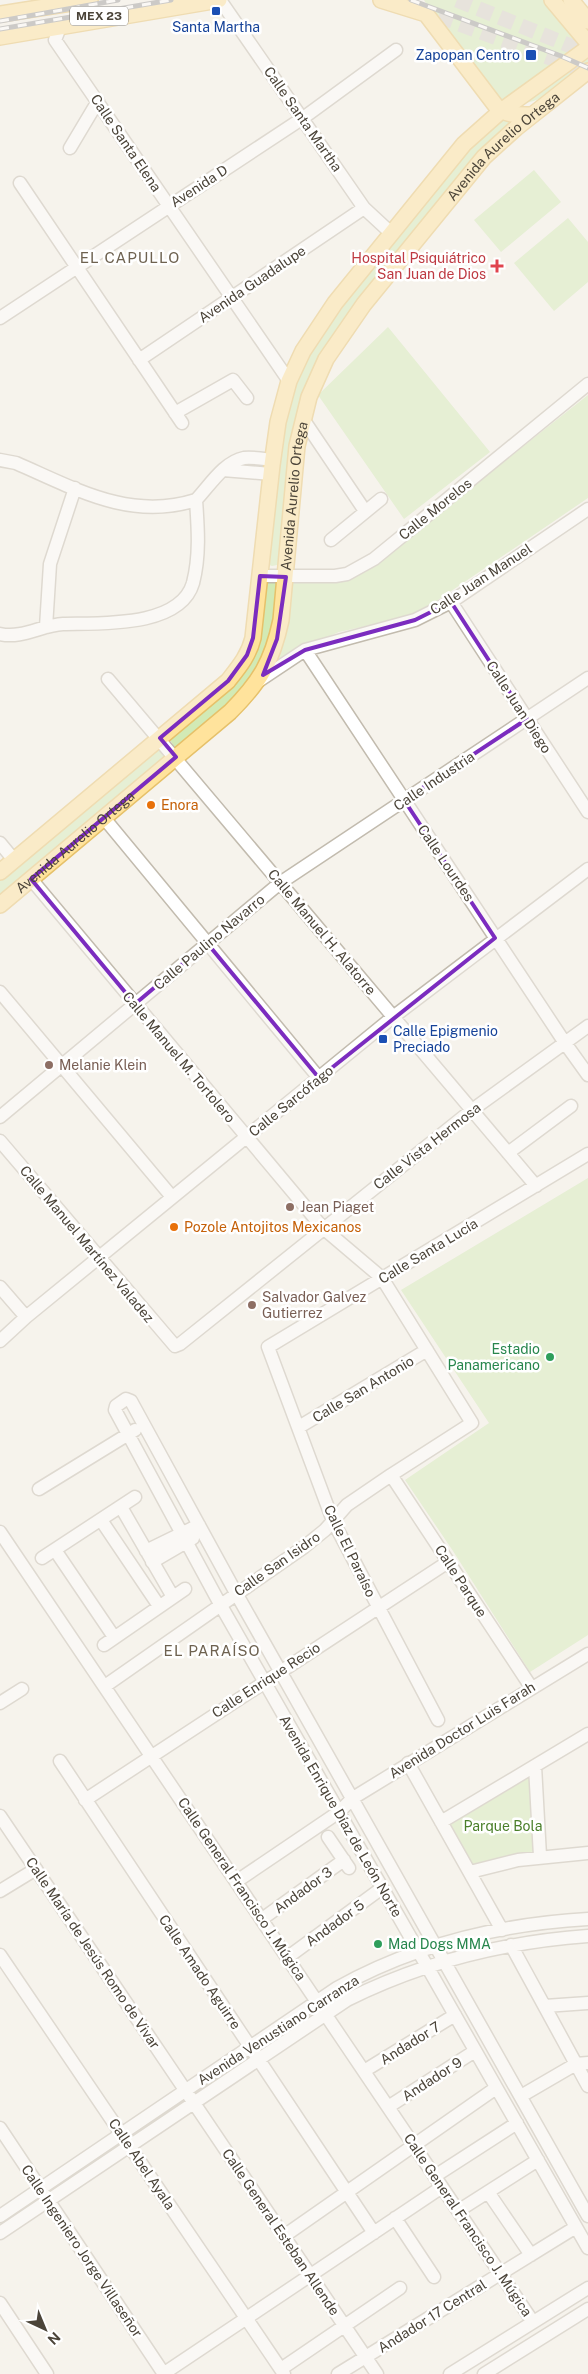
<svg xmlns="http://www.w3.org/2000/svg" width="588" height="2374" font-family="'Public Sans',sans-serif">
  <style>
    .green { fill: #d2eab5 }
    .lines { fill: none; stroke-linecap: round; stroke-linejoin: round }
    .major-tunnel { stroke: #d4d0c8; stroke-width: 15; stroke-dasharray: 15 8; stroke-linecap: butt }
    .minor-casing { stroke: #c2bbae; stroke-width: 15 }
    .major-casing { stroke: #e6c16a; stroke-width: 18 }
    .minor { stroke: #fff; stroke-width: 12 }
    .major { stroke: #ffe39c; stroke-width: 15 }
    .rail-casing { stroke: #9a9a9a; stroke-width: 5 }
    .rail { stroke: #fff; stroke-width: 3; stroke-dasharray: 9; stroke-linecap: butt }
    .marked { fill: none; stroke: #7b2cbf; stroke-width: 4; stroke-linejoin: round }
    .transit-dot { fill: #1a4fb4; stroke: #fff; stroke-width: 2 }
    .health-dot { fill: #e0444e; stroke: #fff; stroke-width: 2 }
    .food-dot { fill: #e8710a; stroke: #fff; stroke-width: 2 }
    .education-dot { fill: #8d6e63; stroke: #fff; stroke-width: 2 }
    .leisure-dot { fill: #2e9e5b; stroke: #fff; stroke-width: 2 }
    .labels { text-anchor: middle; stroke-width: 5; stroke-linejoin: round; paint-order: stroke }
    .shield { fill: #fff; stroke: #817c74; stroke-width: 1 }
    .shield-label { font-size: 12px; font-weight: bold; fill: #4b4439 }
    .transit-label { font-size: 14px; fill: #164399; stroke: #fff }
    .street-label { font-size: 14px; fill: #4b4439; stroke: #fff }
    .health-label { font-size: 14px; fill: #be3a42; stroke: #fff; text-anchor: end }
    .food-label { font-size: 14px; fill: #c56008; stroke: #fff; text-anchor: start }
    .education-label { font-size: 14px; fill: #785e54; stroke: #fff; text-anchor: start }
    .leisure-label { font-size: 14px; fill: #27864d; stroke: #fff; text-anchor: end }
    .park-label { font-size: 14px; fill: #4a7f2a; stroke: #fff }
    .neighbourhood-label { font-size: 15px; letter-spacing: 1px; fill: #6e6250; stroke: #fff }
  </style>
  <rect width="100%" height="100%" fill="#f6f3ec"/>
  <path class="green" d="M424 0H544L569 33 579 37 585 43 501 106 444 32Z
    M588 56V64C567 80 546 102 519 104Z
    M496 116 515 121 320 364 282 564 272 566 264 563 282 415 312 342Z
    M534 170 561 202 501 252 474 220Z
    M568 218 588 242V282L554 311 514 263Z
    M388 327 490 452 404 519 318 395Z
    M588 395V498L416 615 339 632 295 651 270 668 289 582 377 562Z
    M261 578 279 580 276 622 251 685 176 749 166 734 248 655Z
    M156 742 165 753 166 761 0 900V873Z
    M588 1178V1635L530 1672 453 1551 405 1480 489 1423 401 1290Z
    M530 1774 537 1851 517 1854 471 1868 447 1824Z"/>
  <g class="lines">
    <path class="major-tunnel" d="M457 0 588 53
      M417 8 588 72"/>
    <g class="minor-casing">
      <path id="minor" d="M220 0 364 208 391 233
        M60 27 55 40 289 381
        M70 148 98 101
        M20 183 182 423
        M0 318 303 118 396 50
        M139 360 364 208
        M175 413 233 380 247 398
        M303 419 365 511
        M0 460 16 463C76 489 130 521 196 500
        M223 470 271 474
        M331 540 381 499
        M260 576H335L347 574 374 559 588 384
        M451 602 588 812
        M46 627 50 564 75 488
        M0 634C22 639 42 625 63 624 99 623 180 628 193 583 200 556 198 528 196 500 210 485 224 462 244 458 253 457 264 459 272 460
        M305 650 565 1043 588 1075
        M108 679 536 1186
        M257 682 305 650 415 620 451 602 588 509
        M104 818 319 1078
        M0 843 14 860
        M31 879 323 1228 382 1278 472 1423 391 1475 347 1505 325 1530 304 1547 105 1686
        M0 992 172 1197
        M0 1117 280 883 588 678
        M0 1141 175 1346 180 1344 472 1110 588 1026
        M508 1153 571 1106
        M0 1287 26 1317
        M0 1341 26 1317 393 1017 588 869
        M299 1427 427 1350
        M391 1475 531 1687
        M39 1489 135 1430
        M121 1507 173 1597
        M101 1520 159 1606
        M0 1532 533 2322
        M55 1550 114 1637
        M146 1551 199 1525
        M42 1558 135 1497
        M152 1562 193 1538
        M104 1645 185 1589
        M0 1703 22 1689
        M438 1720 333 1521 268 1347 588 1154
        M60 1761 374 2233
        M408 1763 502 1930
        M535 1766 540 1856
        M85 1800 448 1562
        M0 1816 377 2374
        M441 1822 588 1734
        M328 1837 349 1868
        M470 1872 518 1860 588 1853
        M237 1881 339 1812 353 1798 588 1654
        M0 1891 36 1869
        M262 1919 344 1860
        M511 1945 588 2086
        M0 1955 284 2374
        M288 1957 382 1888
        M545 2006 588 2003
        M364 2071 455 2015
        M521 2096 576 2064 588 2063
        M388 2107 475 2051
        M0 2128 164 2374
        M435 2176 517 2123
        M488 2192 531 2255
        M458 2211 538 2160
        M0 2216 337 1988C414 1945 501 1924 588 1919
        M588 2216 236 1593 131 1401 126 1399 116 1406 115 1410 220 1604 588 2248
        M395 2218 434 2277
        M0 2233 347 2000C421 1963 505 1942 588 1936
        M284 2236 496 2088
        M0 2303 47 2374
        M281 2369 400 2288
        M163 2374 442 2187
        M338 2374 576 2227
        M450 2374 588 2288
        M484 2374 588 2309"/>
    </g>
    <g class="major-casing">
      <g id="major">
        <path d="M381 0 426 14 496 106C506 116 518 115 532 115"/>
        <path d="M552 0 588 43"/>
        <path d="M571 0 588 21"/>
        <path d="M0 14 90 0"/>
        <path d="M0 37 219 0"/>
        <path d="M0 872 228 681C239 667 249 655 253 638L272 465 278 422 289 381 303 351 335 303 464 144 501 111 588 48"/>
        <path id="s1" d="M0 905 230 712C260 682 272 662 281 620L297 446 309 397 326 359 364 304 484 157 516 128 588 71"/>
      </g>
    </g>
    <use href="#minor" class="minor"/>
    <use href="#major" class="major"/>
    <g class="rail-casing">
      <path id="rail" d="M411 0 561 56 588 68
        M0 21 118 0
        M0 29 171 0"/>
    </g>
    <use href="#rail" class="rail"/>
  </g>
  <path d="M0 0H588V2374H0ZM260 576 286 577 277 639 263 675 305 650 415 620 451 602 527 719 404 800 495 938 319 1078 207 943 135 1004 31 879 176 757 160 738 228 681 247 655 253 638Z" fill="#f6f3ec" fill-opacity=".55" fill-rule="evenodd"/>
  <path class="marked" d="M260 576 286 577 277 639 263 675 305 650 415 620 451 602 527 719 404 800 495 938 319 1078 207 943 135 1004 31 879 176 757 160 738 228 681 247 655 253 638Z"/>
  <g class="transit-dot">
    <rect x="211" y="6" width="10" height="10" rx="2.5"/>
    <rect x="525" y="49" width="12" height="12" rx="2.5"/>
    <rect x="378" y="1034" width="10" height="10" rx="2.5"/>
  </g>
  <path class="health-dot" d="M494.5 258.5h5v5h5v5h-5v5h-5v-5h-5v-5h5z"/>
  <g class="food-dot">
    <circle cx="151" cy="805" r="5"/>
    <circle cx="174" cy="1227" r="5"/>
  </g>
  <g class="education-dot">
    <circle cx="49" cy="1065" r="5"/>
    <circle cx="290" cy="1207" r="5"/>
    <circle cx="252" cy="1305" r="5"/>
  </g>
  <g class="leisure-dot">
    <circle cx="550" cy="1357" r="5"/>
    <circle cx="378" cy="1944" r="5"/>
  </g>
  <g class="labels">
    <rect class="shield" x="70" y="6.5" width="58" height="19" rx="4"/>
    <g class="shield-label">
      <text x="99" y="20">MEX 23</text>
    </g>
    <g class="transit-label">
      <text x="216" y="32">Santa Martha</text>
      <text x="520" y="60" text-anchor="end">Zapopan Centro</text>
      <text x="393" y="1036" text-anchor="start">Calle Epigmenio<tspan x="393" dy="16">Preciado</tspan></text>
    </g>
    <g class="street-label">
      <text transform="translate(303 119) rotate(55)" y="5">Calle Santa Martha</text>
      <text transform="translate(126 143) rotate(56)" y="5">Calle Santa Elena</text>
      <text dy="5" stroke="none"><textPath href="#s1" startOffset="952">Avenida Aurelio Ortega</textPath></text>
      <text transform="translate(199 186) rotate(-33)" y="5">Avenida D</text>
      <text transform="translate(252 284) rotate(-34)" y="5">Avenida Guadalupe</text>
      <text dy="5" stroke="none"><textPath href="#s1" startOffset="532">Avenida Aurelio Ortega</textPath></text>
      <text transform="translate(435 509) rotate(-39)" y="5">Calle Morelos</text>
      <text transform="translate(481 579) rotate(-33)" y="5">Calle Juan Manuel</text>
      <text transform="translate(519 707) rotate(57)" y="5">Calle Juan Diego</text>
      <text transform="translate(434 781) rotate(-34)" y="5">Calle Industria</text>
      <text dy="5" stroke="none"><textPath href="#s1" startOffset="98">Avenida Aurelio Ortega</textPath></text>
      <text transform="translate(446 863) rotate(56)" y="5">Calle Lourdes</text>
      <text transform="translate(322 932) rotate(50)" y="5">Calle Manuel H. Alatorre</text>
      <text transform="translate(209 942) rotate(-40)" y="5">Calle Paulino Navarro</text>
      <text transform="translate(179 1057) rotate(50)" y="5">Calle Manuel M. Tortolero</text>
      <text transform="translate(291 1101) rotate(-39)" y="5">Calle Sarcófago</text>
      <text transform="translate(427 1146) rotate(-38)" y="5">Calle Vista Hermosa</text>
      <text transform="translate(87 1244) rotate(50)" y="5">Calle Manuel Martínez Valadez</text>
      <text transform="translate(428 1251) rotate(-31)" y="5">Calle Santa Lucía</text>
      <text transform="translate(363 1389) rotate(-31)" y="5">Calle San Antonio</text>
      <text transform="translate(350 1551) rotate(64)" y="5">Calle El Paraíso</text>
      <text transform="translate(277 1564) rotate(-35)" y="5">Calle San Isidro</text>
      <text transform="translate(461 1581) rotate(57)" y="5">Calle Parque</text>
      <text transform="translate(266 1680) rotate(-33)" y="5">Calle Enrique Recio</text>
      <text transform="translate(462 1730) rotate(-32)" y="5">Avenida Doctor Luis Farah</text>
      <text transform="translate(341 1816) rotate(60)" y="5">Avenida Enrique Díaz de León Norte</text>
      <text transform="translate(242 1889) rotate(56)" y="5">Calle General Francisco J. Múgica</text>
      <text transform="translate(303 1890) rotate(-36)" y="5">Andador 3</text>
      <text transform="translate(335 1923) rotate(-36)" y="5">Andador 5</text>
      <text transform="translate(93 1953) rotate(56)" y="5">Calle María de Jesús Romo de Vivar</text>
      <text transform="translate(200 1972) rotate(56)" y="5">Calle Amado Aguirre</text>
      <text transform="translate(278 2030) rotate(-33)" y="5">Avenida Venustiano Carranza</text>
      <text transform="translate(410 2043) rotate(-32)" y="5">Andador 7</text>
      <text transform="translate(432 2079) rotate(-33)" y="5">Andador 9</text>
      <text transform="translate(142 2164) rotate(56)" y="5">Calle Abel Ayala</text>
      <text transform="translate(468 2225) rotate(56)" y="5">Calle General Francisco J. Múgica</text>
      <text transform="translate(281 2232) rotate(56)" y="5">Calle General Esteban Allende</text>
      <text transform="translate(82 2251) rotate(56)" y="5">Calle Ingeniero Jorge Villaseñor</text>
      <text transform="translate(432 2316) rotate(-32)" y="5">Andador 17 Central</text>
    </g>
    <g class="health-label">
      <text x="486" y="263">Hospital Psiquiátrico<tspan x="486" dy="16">San Juan de Dios</tspan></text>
    </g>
    <g class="food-label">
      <text x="161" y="810">Enora</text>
      <text x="184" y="1232">Pozole Antojitos Mexicanos</text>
    </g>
    <g class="education-label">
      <text x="59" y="1070">Melanie Klein</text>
      <text x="300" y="1212">Jean Piaget</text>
      <text x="262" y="1302">Salvador Galvez<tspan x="262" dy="16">Gutierrez</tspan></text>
    </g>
    <g class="leisure-label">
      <text x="540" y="1354">Estadio<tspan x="540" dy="16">Panamericano</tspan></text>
      <text x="388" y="1949" text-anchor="start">Mad Dogs MMA</text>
    </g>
    <g class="park-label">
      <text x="503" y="1831">Parque Bola</text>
    </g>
    <g class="neighbourhood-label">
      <text x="130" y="263">EL CAPULLO</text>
      <text x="212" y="1656">EL PARAÍSO</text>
    </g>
  </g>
  <g transform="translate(45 2329) rotate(136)" stroke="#ffffff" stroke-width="4" paint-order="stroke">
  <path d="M0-4L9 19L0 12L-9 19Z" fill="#4b4439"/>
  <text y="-8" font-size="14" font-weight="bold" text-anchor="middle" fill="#4b4439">N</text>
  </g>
</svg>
